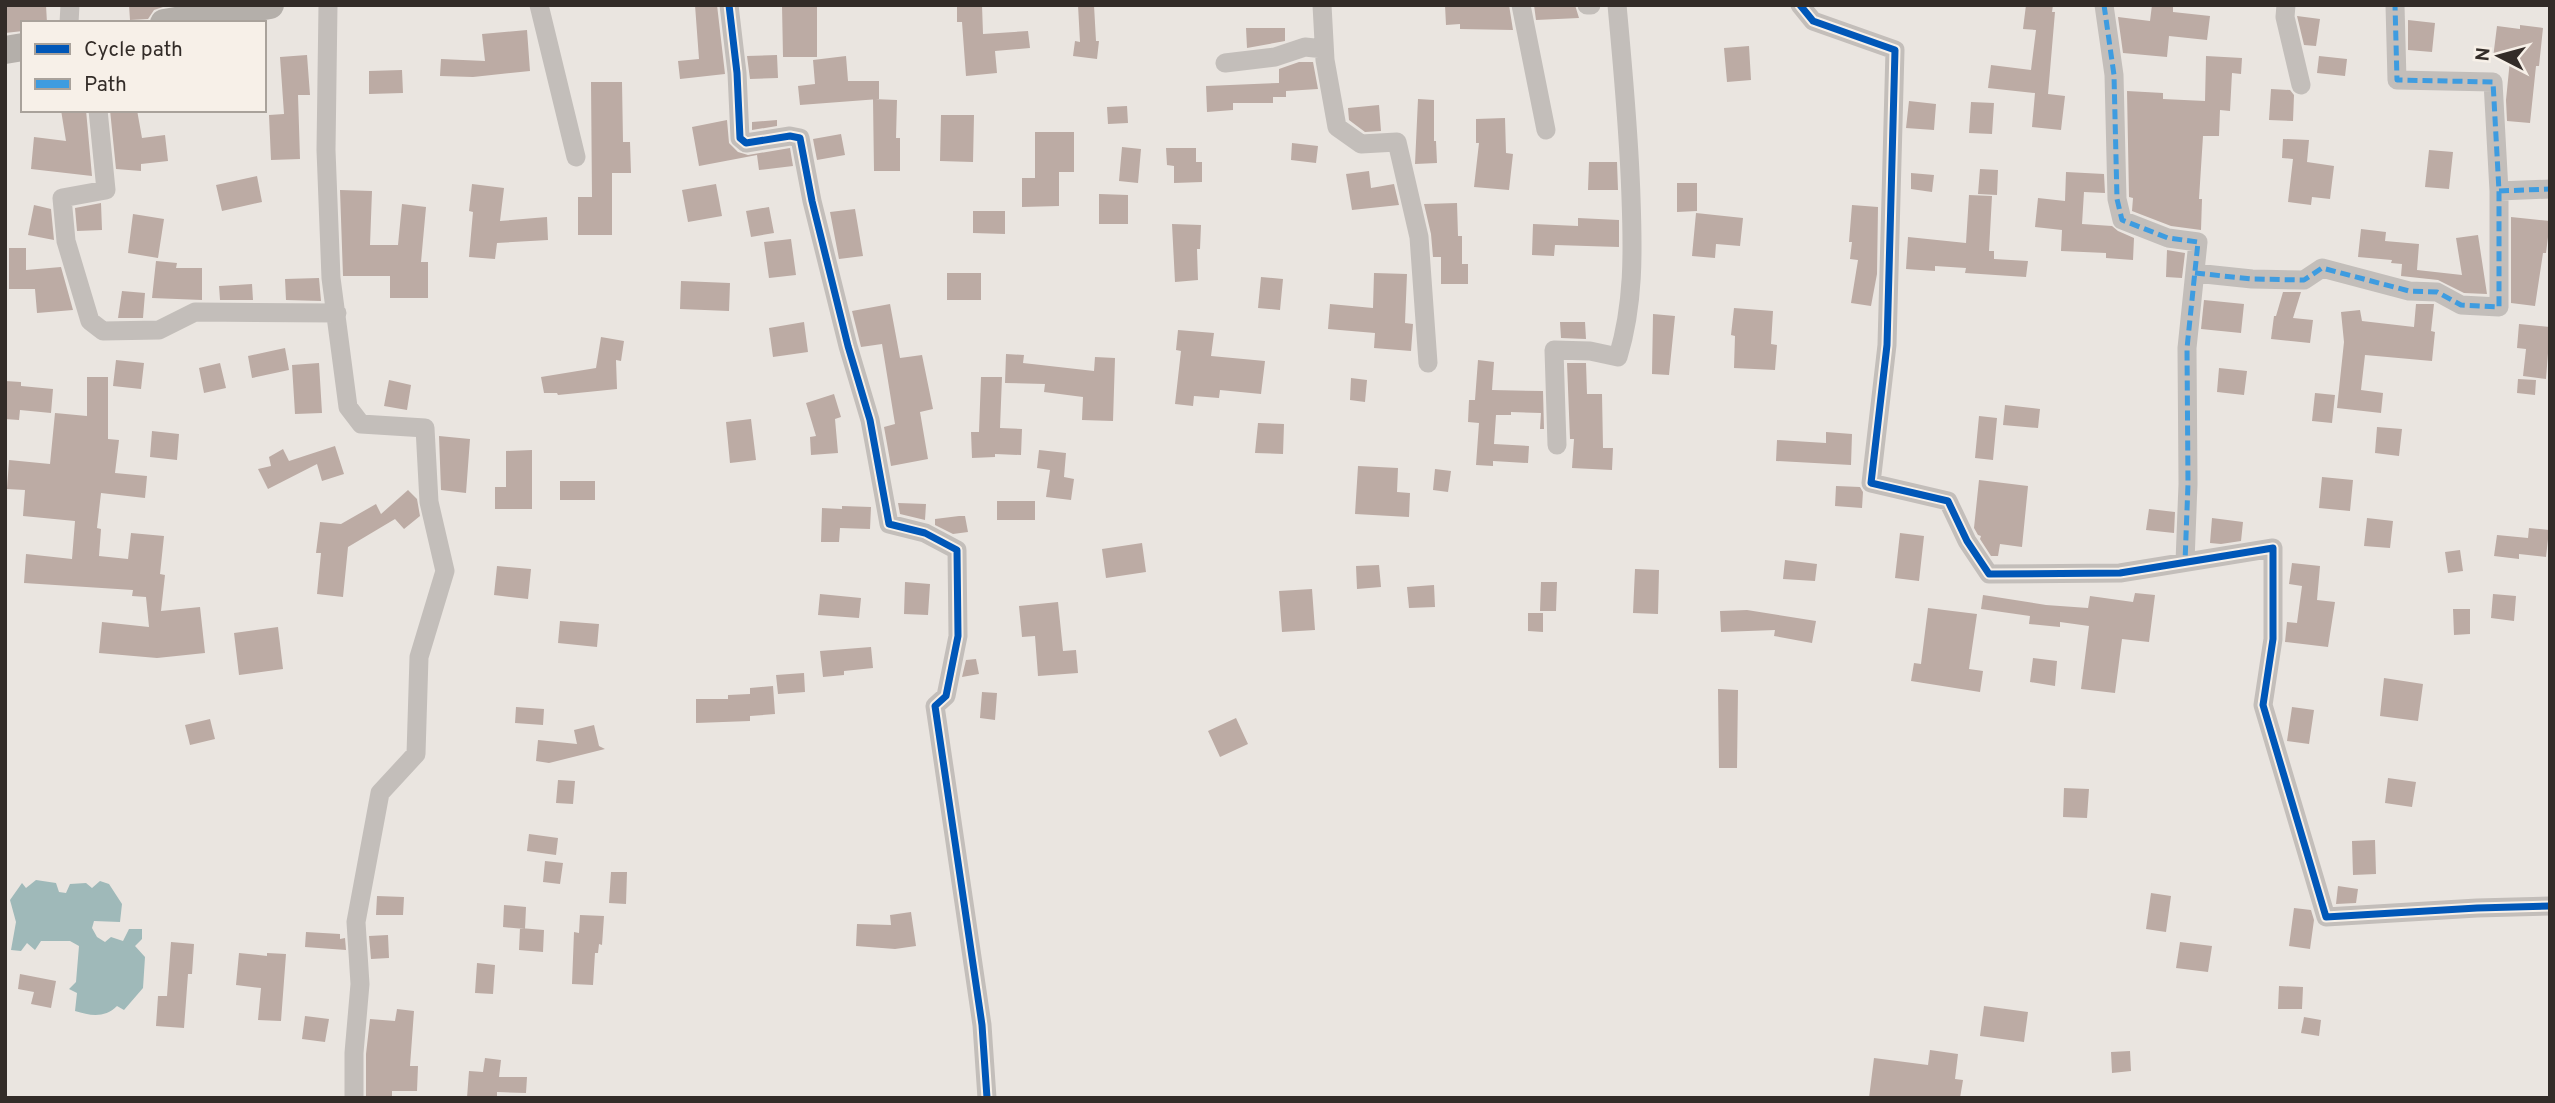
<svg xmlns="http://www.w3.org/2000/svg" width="2555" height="1103" font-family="Overpass,sans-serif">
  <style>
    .water { fill: #9fb9b9 }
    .building { fill: #bcaba4 }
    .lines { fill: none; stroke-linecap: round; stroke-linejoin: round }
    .street { stroke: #c3beba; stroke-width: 19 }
    .secondary { stroke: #b4afaa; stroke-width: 28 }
    .quiet { stroke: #3e9ce0; stroke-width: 5; stroke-dasharray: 10 5; stroke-linecap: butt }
    .cycleway-casing { stroke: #f7f0e8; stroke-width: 11 }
    .cycleway { stroke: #0057b8; stroke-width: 7 }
  </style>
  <rect width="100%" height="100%" fill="#eae5e0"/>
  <path class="water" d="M36 880 56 883 59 892 66 893 70 884 86 883 92 888 100 881 109 884 122 904 120 922 94 921 92 928 97 937 105 942 111 937 123 941 129 929H142V939L135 946 145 957 143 988 124 1010 117 1006C105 1018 91 1016 75 1011L77 993 69 989 76 982 79 946 70 941H41L35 950 27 943 21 951 11 950 16 922 10 900 22 883 26 888Z"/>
  <path class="building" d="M5 5H46L47 23H23V31L5 33Z
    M129 5H169L154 10 148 19 130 20Z
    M695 5H717L725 74 680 79 678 61 699 59Z
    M782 5H817V57H783Z
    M957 5H982L983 34 1028 31 1030 48 995 51 997 73 966 76 962 22H957Z
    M1078 5H1094L1096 41H1099L1097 59 1073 56 1075 41 1080 42Z
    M1445 5H1509L1513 30 1460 29V24L1446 25Z
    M1534 5H1575L1579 18 1536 20Z
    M2026 5H2053L2052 12H2055L2048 94 2065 96 2061 130 2032 127 2035 93 1988 88 1991 65 2031 70 2036 30 2023 29Z
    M2152 5H2173V12L2210 16 2207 40 2169 36 2167 57 2123 53 2118 17 2150 21Z
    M2297 16 2320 19 2316 46 2304 45Z
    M2408 20 2435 23 2432 52 2408 50Z
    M2520 25 2543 28 2539 66H2536L2530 123 2507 121 2506 100 2510 60 2493 58 2497 26 2520 29Z
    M1246 28H1285V41L1247 48Z
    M527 30 530 71 473 77 440 76 441 59 485 61 482 34Z
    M1749 46 1751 80 1727 82 1724 48Z
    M307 55 310 95H298L300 159 271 160 269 115 284 114 280 57Z
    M777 55 778 78 750 79 747 56Z
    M846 56 848 81H879V99L800 105 798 86 815 84 813 60Z
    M2206 56 2242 58 2241 74 2232 73 2230 111 2220 110 2219 136H2203L2199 199H2202L2201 230 2171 226 2132 211 2133 198 2129 197 2127 91 2163 93V99L2205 101Z
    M2319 56 2347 59 2345 76 2317 73Z
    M1299 62H1313L1318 89 1286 91V97H1273V103H1233V110L1207 112 1206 86 1279 83V69Z
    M402 70 403 93 369 94V71Z
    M591 82H622L623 142H630L631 173H612V235H578V197H592Z
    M2271 89 2290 90 2294 95 2293 121 2269 120Z
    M873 99 897 100 896 138H900V171H874Z
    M1418 99 1434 100V141H1436L1437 163 1415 164Z
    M1909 101 1936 104 1934 130 1906 128Z
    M1971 102 1994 103 1992 134 1969 133Z
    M1379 105 1381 131 1365 132 1349 120 1348 108Z
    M1127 106 1128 123 1108 124 1107 107Z
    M61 110H86L92 176 31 169 34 137 66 141Z
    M110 110H137L142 138 165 135 168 161 141 164V171L116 169Z
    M941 115H974L973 162 940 161Z
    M1505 118 1506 153 1513 154 1509 190 1474 187 1479 143H1476V119Z
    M727 120 729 143 738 152 748 155 790 148 793 166 759 170 757 155 699 166 692 127Z
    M777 120V126L752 130V122Z
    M1035 132H1074V172H1059V206L1022 207V178H1035Z
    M841 134 845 155 817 160 813 139Z
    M2283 139 2309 140 2307 162 2334 166 2330 199 2312 197 2311 205 2288 202 2293 159 2282 158Z
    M1292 143 1318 146 1316 163 1291 160Z
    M1122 147 1141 149 1138 183 1119 181Z
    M1166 148H1196V162H1202V182L1174 183V166L1167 165Z
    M2429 150 2453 152 2449 189 2425 187Z
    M1589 162H1617L1618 190H1588Z
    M1980 169 1998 170 1997 195 1978 194Z
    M1369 171 1371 188 1394 184 1399 205 1352 210 1346 174Z
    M2066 172 2104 174 2105 193 2084 192 2082 224 2112 226 2118 231 2134 238 2133 260 2106 258V253L2061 251 2062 230 2035 227 2038 198 2065 201Z
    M1911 173 1934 175 1932 192 1911 189Z
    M257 176 262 202 222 211 216 185Z
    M1677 183H1697V211L1677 212Z
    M472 184 504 188 500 221 547 217 548 240 497 243 495 259 469 257 473 212 469 211Z
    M716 184 722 216 688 222 682 190Z
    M340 190 372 191 370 245H398L402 204 426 207 421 262H428V298H390V276H343Z
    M1099 194 1128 195V224H1099Z
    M1969 195 1992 196 1989 251H1994V259L2028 261 2026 277 1965 273 1966 268 1935 266V271L1906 269 1908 237 1966 243Z
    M101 203 102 230 77 231 75 208Z
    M1457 203 1458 236H1462V264H1468V284H1441V257H1433L1431 234 1424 204Z
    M34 205 51 209 54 240 28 235Z
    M1852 205 1878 207 1877 274 1871 306 1851 303 1858 260 1850 259 1852 242H1849Z
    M769 207 774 233 751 237 746 211Z
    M855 209 863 256 839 259 830 212Z
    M973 211H1005V234L973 233Z
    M1696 213 1743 218 1740 246 1716 244 1715 258 1692 256Z
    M133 214 164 219 158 258 128 253Z
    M2511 217 2550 221 2546 253H2543L2535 306 2511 303Z
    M1578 218 1619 220V247L1555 245 1554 256 1532 255 1533 224 1578 226Z
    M1172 224 1201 225 1200 249H1197L1198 280 1175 282Z
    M2361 229 2386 232 2385 241 2419 244 2417 270 2462 275 2456 238 2478 235 2487 294 2464 293 2438 280 2401 276 2402 264 2391 263 2392 260 2358 257Z
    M791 239 796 275 769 278 764 242Z
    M9 248H26V270L61 267 73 310 37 313 35 289H9Z
    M2167 250 2185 253 2182 278 2166 277Z
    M156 261 177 263 176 268H202V300L152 298Z
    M947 273H981V300H947Z
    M1374 273 1407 274 1405 323 1413 324 1411 351 1374 348 1375 333 1328 329 1330 304 1373 308Z
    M1261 277 1283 279 1280 310 1258 308Z
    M319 278 321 301 286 300 285 279Z
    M681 281 730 283 729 311 680 309Z
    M252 284 253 300H220L219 286Z
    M122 291 145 293 143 318H118Z
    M2283 292H2301L2293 318 2313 320 2310 343 2271 339 2274 316H2276Z
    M2204 300 2244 304 2241 333 2201 329Z
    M890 304 900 358 922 355 933 409 920 412 928 459 891 466 884 427 895 424 882 344 861 347 852 311Z
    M2416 304H2434L2431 331 2435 332 2432 361 2365 355 2361 390 2383 393 2381 413 2337 408 2344 342 2341 312 2360 310 2362 321 2414 327Z
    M1734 308 1773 311 1771 344 1777 345 1775 370 1734 368 1735 336 1731 335Z
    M1653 314 1675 316 1669 375 1652 374Z
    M804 322 808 352 773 357 769 328Z
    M1560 322H1585L1586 339 1561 338Z
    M2519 324 2550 327 2546 379 2523 376 2526 349 2517 348Z
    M1178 330 1214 333 1211 356 1265 361 1261 394 1220 390 1219 398 1194 396 1193 406 1175 404 1181 351 1176 350Z
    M601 337 624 341 621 361 616 360 617 389 558 395 557 393H544L541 377 596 368Z
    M285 348 289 370 252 378 248 356Z
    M1006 354 1024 355 1023 363 1094 371 1095 357 1115 358 1113 421 1082 420 1083 397 1044 392 1045 384 1005 383Z
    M116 360 144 363 141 389 113 386Z
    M1478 360 1494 362 1492 390 1543 391 1544 429H1540L1541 413 1511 412V415H1496L1494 444 1529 446 1528 463 1493 461V466L1476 465 1479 423 1468 422 1469 400H1475Z
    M220 363 226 388 204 393 199 368Z
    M319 363 322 413 295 414 292 365Z
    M1567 363H1586L1587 394H1602L1603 448H1613L1612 470 1572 468 1574 439H1570Z
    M2219 368 2247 371 2244 395 2217 392Z
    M87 377H108V439L119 440 115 473 147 476 145 498 101 493 97 528 101 529 99 556 128 559 131 533 164 536 160 574 165 575 161 611 200 607 205 653 157 658 99 653 102 622 149 627 146 597 132 596 133 590 24 583 26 554 72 559 75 521 23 516 25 490 7 489 9 460 50 464 55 413 87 416Z
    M981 377H1002L1000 428 1022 429 1021 455 995 454V457L972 458 971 432H979Z
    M1351 378 1367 380 1365 402 1350 400Z
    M2518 379 2536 380 2535 395 2517 393Z
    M389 380 411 385 407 410 384 406Z
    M5 381 21 382V386L53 389 51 413 20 410 19 420 5 419Z
    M2315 393 2335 395 2332 423 2312 421Z
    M834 394 841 417 835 419 838 453 811 455 810 437 816 436 806 403Z
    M2005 405 2040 409 2038 428 2003 425Z
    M1979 416 1997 418 1993 460 1975 458Z
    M751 419 756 460 730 463 726 422Z
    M1258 423 1284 424 1283 454 1255 453Z
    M2377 427 2402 429 2399 456 2375 453Z
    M152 431 179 434 177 460 150 457Z
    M1826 432 1852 434 1851 465 1776 461 1777 440 1826 443Z
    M439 436 470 439 466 493 441 490Z
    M335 446 344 474 322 481 317 464 268 489 258 469 271 466 269 457 283 449 289 461Z
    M532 450V509H495V487H506V451Z
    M1039 450 1066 453 1064 477 1074 479 1071 500 1046 497 1050 470 1037 468Z
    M1358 466 1398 468 1397 492 1410 493 1409 517 1355 514Z
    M1435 469 1451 471 1448 492 1433 490Z
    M2322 477 2353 480 2350 511 2319 508Z
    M1979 480 2028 486 2022 547 2000 544 1998 556H1991L1980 539 1981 536 1978 535 1974 528Z
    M560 481H595V500H560Z
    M1836 486 1860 487 1863 492 1862 508 1835 506Z
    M408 490 417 499 420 516 404 529 395 519 348 547 343 597 317 594 321 553H316L320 522 341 524 376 504 381 514Z
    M997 501H1035V520H997Z
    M898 503 926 504 925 520 900 514Z
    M842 506 871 507 870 529 840 528 839 542H821L822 508 842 509Z
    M2149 509 2175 512 2174 533 2146 530Z
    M959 516H965L968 532 953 534 935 525V519Z
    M2212 518 2243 522 2241 541 2221 544 2210 543Z
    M2367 518 2393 521 2390 548 2364 546Z
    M2529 528 2549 530 2546 557 2519 554V559L2494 556 2497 535 2528 538Z
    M1900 533 1924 536 1919 581 1895 578Z
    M1142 543 1146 572 1106 578 1102 549Z
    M2460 550 2463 571 2448 573 2445 552Z
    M1785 560 1817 564 1815 581 1783 579Z
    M2292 563 2320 566 2317 600 2335 602 2328 647 2285 642 2287 622 2297 623 2302 586 2289 584Z
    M1379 565 1381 587 1357 589 1356 566Z
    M497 566 531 569 528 599 494 595Z
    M1635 569 1659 570 1658 614 1633 613Z
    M905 582 930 584 928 615 904 614Z
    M1541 582H1557L1556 611H1540Z
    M1434 585 1435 607 1409 608 1407 587Z
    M1312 589 1315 630 1282 632 1279 591Z
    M2135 593 2155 595 2149 642 2122 639 2115 693 2081 689 2089 626 2060 622V627L2029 624 2030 616 1981 609 1983 595 2046 605 2088 608 2090 596 2133 602Z
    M820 594 861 598 859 618 818 615Z
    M2493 594 2516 596 2514 621 2491 618Z
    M1058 602 1063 651 1076 650 1078 673 1038 676 1035 636 1022 637 1019 606Z
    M1928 608 1977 614 1969 669 1983 671 1980 692 1911 681 1914 663 1921 664Z
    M2453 609H2470V634L2454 635Z
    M1747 610 1816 621 1812 643 1774 636 1775 630 1721 632 1720 611Z
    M1528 613H1543V632L1528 631Z
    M560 621 599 624 597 647 558 643Z
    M278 627 283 669 239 675 234 633Z
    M871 647 873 668 844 671V675L823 677 820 651Z
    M2033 658 2057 661 2055 686 2030 682Z
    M976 659 979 674 962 677 966 660Z
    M804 673 805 692 778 694 776 675Z
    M2384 678 2423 684 2418 721 2380 716Z
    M773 686 775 714 750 716V721L696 723V699H728V695L750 694V688Z
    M1718 689 1738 690 1737 768H1719Z
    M982 692 997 693 995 720 980 718Z
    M516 707 544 709 543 725 515 723Z
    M2292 707 2314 710 2309 744 2287 741Z
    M1236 718 1248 744 1220 757 1208 731Z
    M210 719 215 739 190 745 185 725Z
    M594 725 599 746 605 749 549 763 536 761 538 740 577 744 574 730Z
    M2388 778 2416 782 2412 807 2385 803Z
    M558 780 575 781 573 804 556 803Z
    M2064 788 2089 789 2087 818 2063 817Z
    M529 834 558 838 556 855 527 851Z
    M2375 840 2376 874 2353 875 2352 841Z
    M545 861 563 863 560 884 543 882Z
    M611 872H627L626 904 609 903Z
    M2338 886 2358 889 2356 903 2336 904Z
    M2151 893 2171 896 2166 932 2146 929Z
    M377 896 404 897 403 915H376Z
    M504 905 526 907 525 929 503 927Z
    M2294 908 2311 910 2314 920 2310 949 2289 946Z
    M911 912 916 946 895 949 856 946 857 924 891 925 890 915Z
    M580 915 604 916 602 945 599 944 598 953H595L593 985 572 984 574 932 579 933Z
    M520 928 544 930 543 952 519 950Z
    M306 932 340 934V939L345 938 346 950 305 947Z
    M388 935 389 958 371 959 369 936Z
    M171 942 194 944 192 974H188L184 1028 156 1026 158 996H167Z
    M2180 942 2212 946 2208 972 2176 968Z
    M239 953 267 956V953L286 954 281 1021 258 1020 261 988 236 985Z
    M477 963 495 965 493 994 475 993Z
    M20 974 56 981 51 1008 31 1004 34 992 18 989Z
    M2279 986 2303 987 2302 1009H2278Z
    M1984 1006 2028 1012 2024 1042 1980 1036Z
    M397 1009 414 1011 410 1066H418L417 1091H392V1098H366V1054L370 1019 395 1021Z
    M305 1016 329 1019 325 1042 302 1039Z
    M2304 1017 2321 1020 2319 1036 2301 1033Z
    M1930 1050 1958 1054 1955 1079 1963 1080 1960 1098H1869L1874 1058 1928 1065Z
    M2130 1051 2131 1071 2112 1073 2111 1052Z
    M485 1058 501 1060 499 1077H527L526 1093 497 1092V1098H467L469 1071 483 1072Z"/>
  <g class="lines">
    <path class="street" d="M328 5 326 150 331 278 348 407 361 424 425 428 429 502 445 571 419 657 416 754 380 793 356 922 360 984 354 1053V1098
      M539 5 576 157
      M729 5 737 73 740 138 746 143 790 136 800 138 812 201 848 346 870 420 889 524 925 533 957 550 958 636 946 696 935 706 982 1025 987 1098
      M1322 5 1325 60 1337 127 1361 144 1397 142 1419 237 1428 363
      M1521 5 1546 130
      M1587 5H1591
      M1800 5 1813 21 1895 50 1887 345 1871 483 1948 501 1967 541 1989 574 2120 573 2273 548V639L2263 705 2326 917 2477 908 2550 906
      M2104 5 2114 75 2117 199 2122 220 2168 238 2198 242 2187 348 2188 484 2185 562
      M2286 5 2285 17 2301 85
      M69 23 70 5
      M1225 63 1275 57 1305 47 1324 49
      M98 110 106 190 62 198 66 241 90 321 103 331 159 330 195 312 337 313
      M2499 191 2550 189
      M2195 273 2252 279 2304 280 2322 268 2409 291 2437 292 2461 305 2499 307V191L2493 82 2397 80 2395 5
      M1557 445 1554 350 1590 351 1618 357C1634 304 1633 252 1631 198 1629 133 1623 69 1617 5"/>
    <path class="secondary" d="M164 23 270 5
      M5 50 23 47"/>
    <path class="quiet" d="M2104 5 2114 75 2117 199 2122 220 2168 238 2198 242 2187 348 2188 484 2185 562
      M2499 191 2550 189
      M2195 273 2252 279 2304 280 2322 268 2409 291 2437 292 2461 305 2499 307V191L2493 82 2397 80 2395 5"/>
    <g class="cycleway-casing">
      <path id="cycleway" d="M729 5 737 73 740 138 746 143 790 136 800 138 812 201 848 346 870 420 889 524 925 533 957 550 958 636 946 696 935 706 982 1025 987 1098
        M1800 5 1813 21 1895 50 1887 345 1871 483 1948 501 1967 541 1989 574 2120 573 2273 548V639L2263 705 2326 917 2477 908 2550 906"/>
    </g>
    <use href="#cycleway" class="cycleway"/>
  </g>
  <rect width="2555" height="1103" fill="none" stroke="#332c28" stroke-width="14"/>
  <rect x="21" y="21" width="245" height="91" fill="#f7f0e8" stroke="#a9a29b" stroke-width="2"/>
  <rect x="35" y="44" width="35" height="10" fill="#0057b8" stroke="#a9a29b" stroke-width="2"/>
  <text x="84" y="56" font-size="21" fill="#332c28">Cycle path</text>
  <rect x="35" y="79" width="35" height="10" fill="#3e9ce0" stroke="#a9a29b" stroke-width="2"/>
  <text x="84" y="91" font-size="21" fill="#332c28">Path</text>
  <g transform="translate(2499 56) rotate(276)" stroke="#f7f0e8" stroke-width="5" paint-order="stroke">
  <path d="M0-5L12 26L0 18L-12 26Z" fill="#332c28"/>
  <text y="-10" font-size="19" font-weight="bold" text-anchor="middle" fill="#332c28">N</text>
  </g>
</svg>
